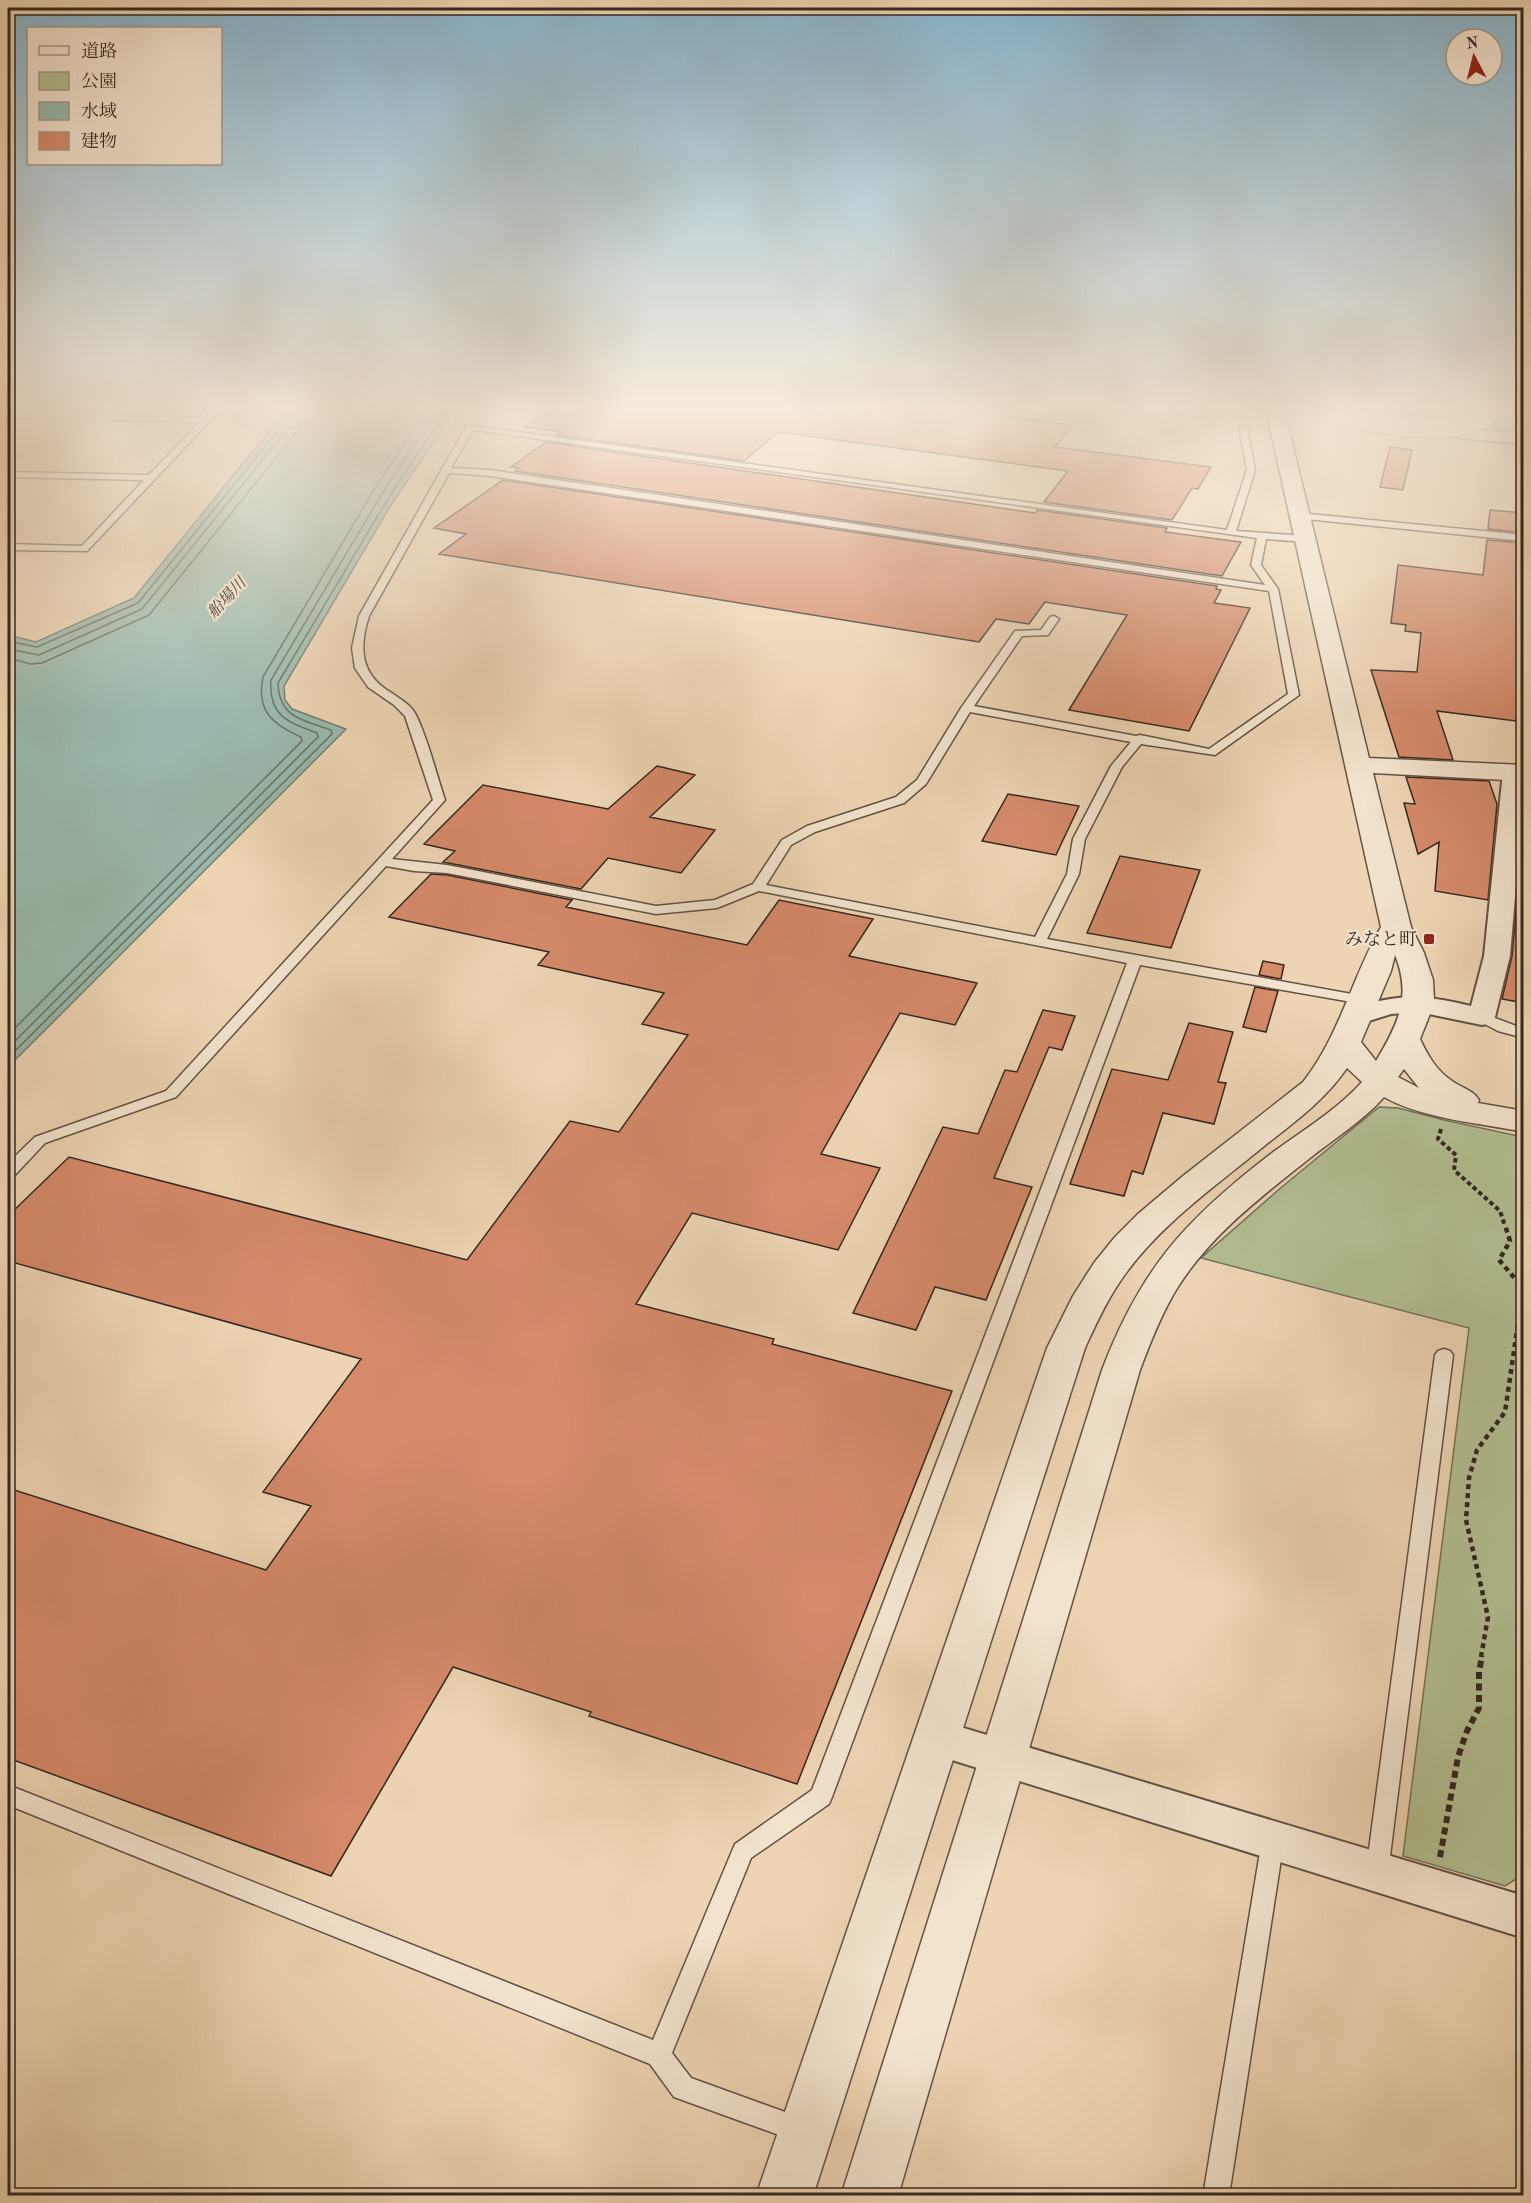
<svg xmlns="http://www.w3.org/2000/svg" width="1531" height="2203" font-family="'Old Standard TT','Noto Serif JP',serif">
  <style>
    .green { fill: #b2be91; stroke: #727258; stroke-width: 1.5 }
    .water { fill: #99b8ab; stroke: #707e73; stroke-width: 1.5 }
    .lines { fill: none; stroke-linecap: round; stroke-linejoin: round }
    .shore { stroke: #667065; stroke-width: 1.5 }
    .building { fill: #d58a6a; stroke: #33271f; stroke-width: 1.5 }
    .service-casing { stroke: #625244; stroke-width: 3 }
    .minor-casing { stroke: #625244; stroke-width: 4 }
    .tertiary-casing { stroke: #625244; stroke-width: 3 }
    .trunk-casing { stroke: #33271f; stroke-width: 3 }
    .path-far2 { stroke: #33271f; stroke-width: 4; stroke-dasharray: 4.5 3; stroke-linecap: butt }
    .path-far1 { stroke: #33271f; stroke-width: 4.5; stroke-dasharray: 5 4; stroke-linecap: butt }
    .path { stroke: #33271f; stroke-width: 6; stroke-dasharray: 7 4.5; stroke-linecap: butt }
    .service { fill: #f3e3cd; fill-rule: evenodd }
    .minor { fill: #f3e3cd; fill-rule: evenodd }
    .tertiary { fill: #f3e3cd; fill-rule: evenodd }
    .trunk { fill: #e6ba79; fill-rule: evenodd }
    .tertiary-bridge-casing { stroke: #625244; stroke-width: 21; stroke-linecap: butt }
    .tertiary-bridge { stroke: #f3e3cd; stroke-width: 20 }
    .poi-dot { fill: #8f2418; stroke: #f3e3cd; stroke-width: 2 }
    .labels { text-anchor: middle; stroke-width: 4.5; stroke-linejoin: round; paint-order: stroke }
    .far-water-label { font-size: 16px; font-style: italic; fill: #4c4b42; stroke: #f3e3cd }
    .poi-label { font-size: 18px; fill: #33271f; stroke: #f3e3cd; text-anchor: end }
  </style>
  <rect width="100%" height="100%" fill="#edd4b2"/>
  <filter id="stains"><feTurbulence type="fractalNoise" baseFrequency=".00333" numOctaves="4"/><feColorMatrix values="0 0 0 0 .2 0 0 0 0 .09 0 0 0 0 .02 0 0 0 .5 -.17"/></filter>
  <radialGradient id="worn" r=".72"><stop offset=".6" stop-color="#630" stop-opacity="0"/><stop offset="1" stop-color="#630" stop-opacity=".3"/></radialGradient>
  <path class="green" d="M1352 405H1515L1523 416V430C1466 441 1409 407 1352 405Z
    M1379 1107 1398 1108 1444 1120 1523 1137 1524 1874 1505 1886 1403 1856 1469 1328 1201 1258 1277 1191Z"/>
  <path class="water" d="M290 405H455L448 421 391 505 284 686 285 700 292 709 346 729 8 1067V635L36 642 134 598Z"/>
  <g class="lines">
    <path class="shore" d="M8 641 37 647 138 603 293 412 294 405
      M8 649 39 655 142 609 298 416 302 405
      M8 658 31 664 42 663 149 615 305 422 311 405
      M8 1035 302 741 301 737C272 724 256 711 263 677L372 493 430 405
      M8 1048 318 737 317 733C288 722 268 716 271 680L380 497 440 405
      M8 1058 332 734 331 730C303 720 279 718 278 683L386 502 449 405"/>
  </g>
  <path class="building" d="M557 405H916L1073 425 1055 447 1211 467 1198 489 1192 488 1172 520 1044 502 1068 471 778 432 744 461 557 435 562 432 525 427Z
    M546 442 1035 513 1038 510 1167 528 1165 532 1241 542 1222 576 515 471 519 468 511 467Z
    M1390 447 1412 450 1403 490 1380 487Z
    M503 480 1217 586 1216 589 1221 590 1214 603 1250 608 1189 731 1069 710 1127 615 1045 602 1029 624 996 619 979 642 439 554 466 534 434 528Z
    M1490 510 1524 513V533L1488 529Z
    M1487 540 1524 543V663L1516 721 1437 711 1453 760 1399 757 1371 670 1417 672 1421 633 1405 631 1406 625 1391 623 1398 565 1483 575Z
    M657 766 695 775 650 817 715 830 681 873 608 858 581 889 443 862 455 851 424 844 483 785 608 809Z
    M1406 777 1489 781 1497 804 1488 900 1435 891 1439 842 1418 854 1404 803 1415 804Z
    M1008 794 1079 806 1056 855 982 841Z
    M1120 856 1200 870 1171 948 1087 933Z
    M431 874 447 875 572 900 566 907 747 945 779 900 873 919 849 956 977 983 955 1025 900 1013 821 1154 880 1168 838 1250 692 1213 636 1304 774 1339 772 1344 952 1391 797 1784 589 1716 591 1712 453 1667 331 1876 8 1758V1488L266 1570 311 1506 263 1492 361 1359 8 1261V1216L69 1157 467 1260 570 1121 619 1132 688 1035 642 1024 664 993 538 965 549 952 389 917Z
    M1516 913H1524V1003L1502 999 1512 956Z
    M1263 961 1284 965 1281 979 1259 975Z
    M1255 987 1278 991 1266 1032 1243 1027Z
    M1043 1010 1075 1016 1062 1050 1049 1047 994 1178 1032 1187 986 1300 935 1287 916 1330 853 1313 943 1127 978 1134 1005 1070 1017 1072Z
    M1189 1023 1233 1032 1218 1082 1226 1083 1214 1124 1163 1113 1143 1174 1132 1171 1124 1196 1070 1184 1112 1069 1168 1080Z"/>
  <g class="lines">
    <g class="service-casing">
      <path id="service" d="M216 405H225L87 551 8 550V544L82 546 144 480 8 477V472L149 475 200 422 8 418V414L205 418Z
        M467 425 1227 530 1247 470 1239 427 1243 425 1247 427 1255 470 1236 531 1305 536 1310 539 1305 542 1266 539 1261 565 1278 589 1299 695 1215 755 1141 744 1122 767 1085 839 1079 874 1047 939 1363 996 1370 1000 1363 1004 1140 965 832 1797 829 1804 751 1858 672 2053 691 2078 810 2121 814 2130 810 2139 801 2143 674 2097 650 2064 8 1805V1785L653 2040 735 1844 812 1790 1127 963 759 891 717 908 656 914 447 873 414 871 386 866 176 1097 45 1143 14 1176 8 1177V1163L35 1137 166 1091 433 800 405 716 394 705 368 687 355 668 352 648 359 616ZM473 430 1257 538 1251 565 1265 585 490 470 451 468ZM449 473 490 476 1269 591 1288 694 1209 749 1140 735 1136 736 974 706 1022 636 1048 635 1059 619 1054 616 1050 617 1041 630 1015 631 961 708 917 780 896 797 807 826 782 840 753 884 715 900 656 906 447 865 392 859 445 800C436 773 429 743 417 717 412 705 400 699 390 692 360 674 359 647 369 616ZM970 712 1131 742 1111 766 1073 839 1067 874 1035 937 766 885 791 845 815 832 904 803 926 784Z
        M1299 513 1524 535V541L1296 518V514Z
        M1482 1013 1524 1029V1038L1498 1031 1477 1020 1475 1017 1477 1014Z
        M1444 1349 1450 1351 1453 1355 1388 1872 1385 1880 1377 1883 1369 1880 1366 1872 1435 1355 1438 1351Z
        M1273 1830 1281 1833 1284 1840 1229 2196H1203L1262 1840 1265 1833Z"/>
    </g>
    <g class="minor-casing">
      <path id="minor" d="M1514 765 1524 770V791L1510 956 1495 1017 1492 1023 1482 1025 1419 1012 1391 1014 1356 1025 1346 1023 1343 1017C1349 1008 1361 1006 1371 1003 1406 993 1436 997 1471 1006L1484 956 1503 772 1506 767Z
        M937 1720 1524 1896V1938L923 1751 917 1738 923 1725Z"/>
    </g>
    <g class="tertiary-casing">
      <path id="tertiary" d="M1265 405H1365L1467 429 1524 433V444L1467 439 1362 415 1285 414 1369 758 1524 765V781L1373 773 1411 927 1424 953 1433 980 1434 999 1432 1009 1420 1039C1428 1056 1436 1070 1452 1081 1462 1088 1473 1090 1479 1100L1478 1103 1524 1111V1132C1480 1123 1423 1119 1384 1097 1363 1121 1335 1138 1310 1158 1261 1197 1209 1236 1176 1290 1161 1315 1150 1343 1140 1370L898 2196H841L1102 1370C1141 1268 1186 1219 1272 1153 1302 1131 1337 1110 1362 1082L1347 1068C1323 1103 1290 1125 1258 1151 1209 1191 1154 1230 1119 1283 1105 1304 1095 1326 1085 1348L813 2196H756L1047 1348 1073 1296 1094 1263 1115 1237 1138 1214 1183 1176 1303 1082C1340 1035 1352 977 1381 927ZM1395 955C1412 997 1398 1024 1376 1061L1361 1042 1391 971ZM1404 1069 1419 1088 1398 1077Z"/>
    </g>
    <g class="trunk-casing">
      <path id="trunk" d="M1514 405H1524V411L1518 410Z"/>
    </g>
    <path class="path-far2" d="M1441 1129 1438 1139 1456 1155 1454 1170 1500 1211 1505 1226"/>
    <path class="path-far1" d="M1481 1657 1488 1617 1466 1520 1469 1478 1477 1450 1505 1412 1520 1310 1519 1283 1499 1260 1510 1241 1505 1225"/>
    <path class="path" d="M1440 1857 1458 1757 1467 1731 1479 1708V1672L1482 1656"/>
    <use href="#service" class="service"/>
    <use href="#minor" class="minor"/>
    <use href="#tertiary" class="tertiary"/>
    <use href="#trunk" class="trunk"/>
    <g class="tertiary-bridge-casing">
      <path id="tertiary-bridge" d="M1319 405C1361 423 1441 439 1483 418 1488 415 1492 410 1496 405"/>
    </g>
    <use href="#tertiary-bridge" class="tertiary-bridge"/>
  </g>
  <linearGradient id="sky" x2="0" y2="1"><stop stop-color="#88b6d0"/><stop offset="0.57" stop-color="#f7ecdc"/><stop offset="1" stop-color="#f7ecdc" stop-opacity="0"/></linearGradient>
  <rect width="1531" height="714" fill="url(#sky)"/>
  <rect class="poi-dot" x="1423" y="933" width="12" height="12" rx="3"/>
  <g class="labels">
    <g class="far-water-label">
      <text transform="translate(226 597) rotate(-47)" y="6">船場川</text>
    </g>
    <g class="poi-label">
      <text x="1417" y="945">みなと町</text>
    </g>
  </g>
  <rect width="1531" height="2203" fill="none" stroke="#edd4b2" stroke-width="30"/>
  <rect x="9" y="9" width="1513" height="2185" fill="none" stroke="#33271f" stroke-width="3"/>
  <rect x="15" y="15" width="1501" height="2173" fill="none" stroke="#33271f" stroke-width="1.5"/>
  <rect x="27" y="27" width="195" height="138" fill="#f3e3cd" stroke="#a69887" stroke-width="1.5"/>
  <rect x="39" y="46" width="30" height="9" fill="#f3e3cd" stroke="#a69887" stroke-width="1.5"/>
  <text x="81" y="57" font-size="18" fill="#33271f">道路</text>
  <rect x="39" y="72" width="30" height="18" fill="#b2be91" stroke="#a69887" stroke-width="1.5"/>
  <text x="81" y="87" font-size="18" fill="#33271f">公園</text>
  <rect x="39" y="102" width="30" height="18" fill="#99b8ab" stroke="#a69887" stroke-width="1.5"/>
  <text x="81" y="117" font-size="18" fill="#33271f">水域</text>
  <rect x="39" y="132" width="30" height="18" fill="#d58a6a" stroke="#a69887" stroke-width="1.5"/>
  <text x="81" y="147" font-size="18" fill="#33271f">建物</text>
  <g transform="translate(1474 57) rotate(353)"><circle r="28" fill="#f3e3cd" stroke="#a69887" stroke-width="1.5"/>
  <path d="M0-4.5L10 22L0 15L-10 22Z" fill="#8f2418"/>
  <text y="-9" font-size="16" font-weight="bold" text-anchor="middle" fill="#33271f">N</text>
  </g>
  <rect width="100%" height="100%" filter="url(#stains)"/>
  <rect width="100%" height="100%" fill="url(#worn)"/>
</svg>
